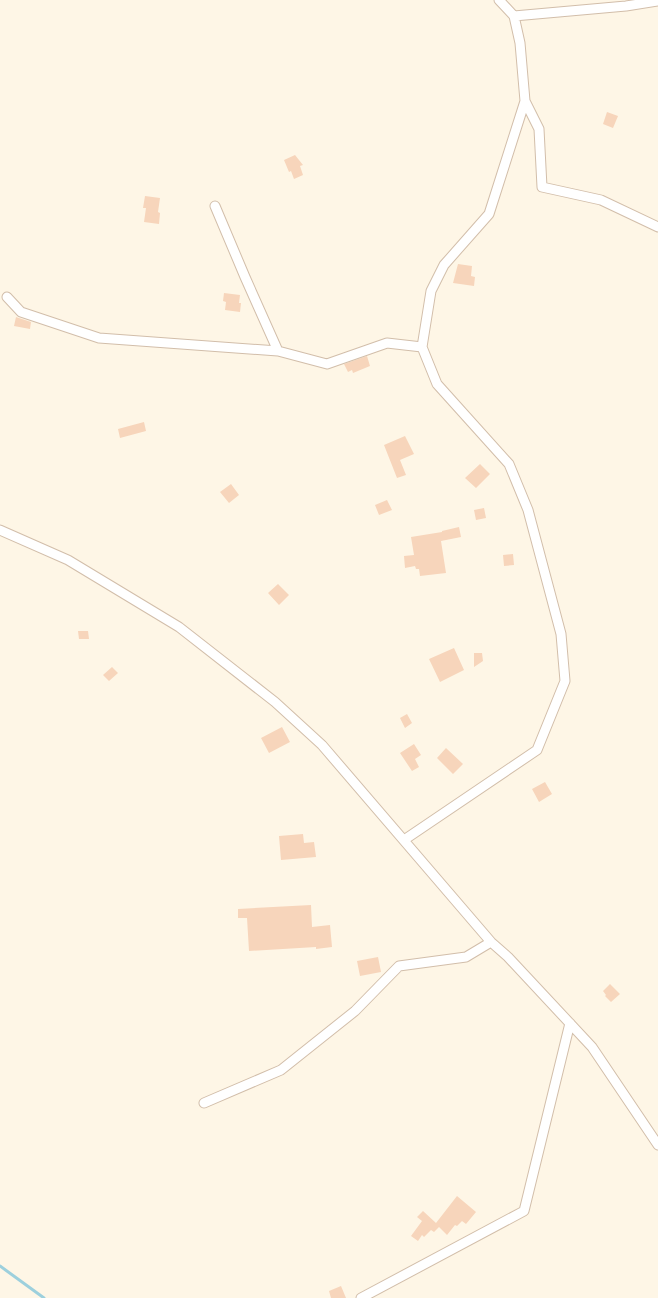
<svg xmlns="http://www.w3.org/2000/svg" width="658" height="1298" font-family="Helvetica,sans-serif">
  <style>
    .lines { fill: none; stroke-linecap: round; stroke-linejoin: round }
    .stream { stroke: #9dd0dd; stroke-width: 3 }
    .building { fill: #f7d5bb }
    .minor-casing { stroke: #d2beaa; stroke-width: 11 }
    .minor { stroke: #fff; stroke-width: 9 }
  </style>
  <rect width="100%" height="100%" fill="#fef6e6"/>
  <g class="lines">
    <path class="stream" d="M0 1266 44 1298"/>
  </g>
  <path class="building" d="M607 112 618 116 613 128 603 124Z
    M295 155 303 165 300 166 303 175 294 179 291 171 289 172 284 160Z
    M145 196 160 198 158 212 160 213 159 224 144 222 146 208H143Z
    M458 264 472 266 471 276 475 277 474 286 453 283Z
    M224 293 240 295 239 303H241L240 312 225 310 226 302 223 301Z
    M16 317 31 322 30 329 14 326Z
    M367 356 370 366 353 373 352 370 348 372 344 364Z
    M144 422 146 431 120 438 118 429Z
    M405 436 414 454 400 460 406 475 397 478 384 445Z
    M480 464 490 474 476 488 465 478Z
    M231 484 239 495 229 503 220 492Z
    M387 500 392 510 379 515 375 505Z
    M484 508 486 518 476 520 474 510Z
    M459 527 461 537 441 541 446 573 420 576 419 569H416L415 566 405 568 404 556 414 555 411 537 442 532V531Z
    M513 554 514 565 504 566 503 555Z
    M278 584 289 595 279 605 268 593Z
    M78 631H88L89 639H79Z
    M454 648 464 670 440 682 429 659Z
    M474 653H482L483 661 474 667Z
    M112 667 118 673 109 681 103 675Z
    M407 714 412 723 405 728 400 718Z
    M282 727 290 742 269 753 261 738Z
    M414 744 421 755 415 759 419 767 412 771 400 753Z
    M446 748 463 764 453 774 437 758Z
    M545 782 552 794 539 802 532 789Z
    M303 834 304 843 314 842 316 857 281 860 279 836Z
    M311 905 312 927 330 925 332 947 316 949V947L249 951 247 918H238V909Z
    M378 957 381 972 360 976 357 961Z
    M610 984 620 994 611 1002 605 996 606 995 603 991Z
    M457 1196 476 1212 466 1224 462 1221 457 1226 455 1225 447 1235 439 1227 434 1232 431 1230 424 1237 422 1235 418 1241 411 1236 422 1221 417 1217 423 1211 436 1223Z
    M341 1286 346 1298H331L329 1291Z"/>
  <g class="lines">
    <g class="minor-casing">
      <path id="minor" d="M499 0 514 16 520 43 525 101
        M514 16 626 6 658 1
        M215 206 245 277 278 351
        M7 297 21 312 99 338 278 351 327 364 387 343 422 347
        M0 530 68 560 179 627 275 702 322 745 491 942 508 957 592 1047 658 1145
        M404 840 537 750 565 681 561 634 528 510 509 464 437 384 422 347 431 291 444 265 489 214 525 101 539 129 542 187 601 200 658 227
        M204 1103 281 1070 355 1011 399 966 466 957 491 942
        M361 1298 524 1211 570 1023"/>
    </g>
    <use href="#minor" class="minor"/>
  </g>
</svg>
